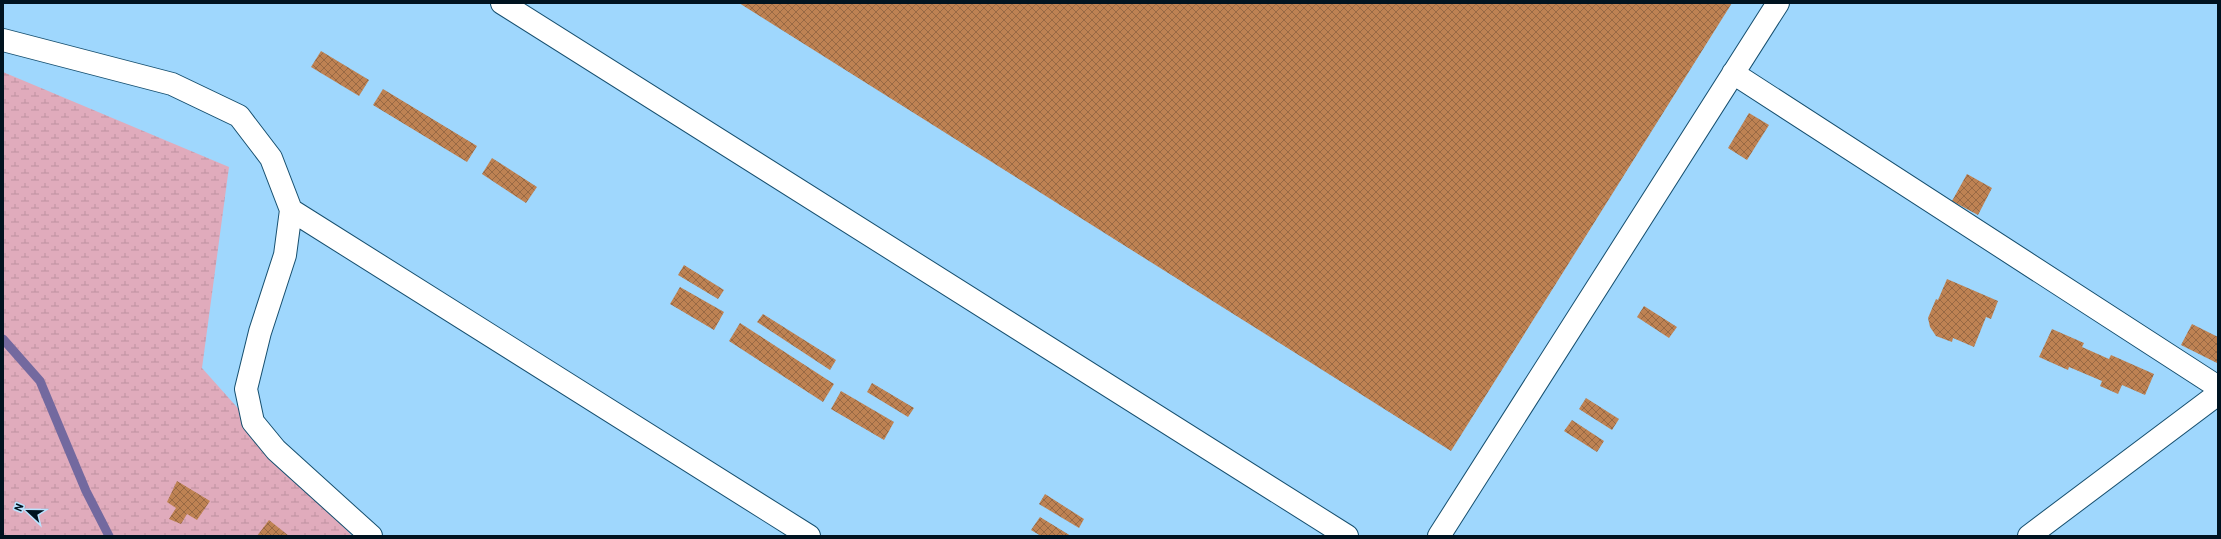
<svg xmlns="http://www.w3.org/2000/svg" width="2221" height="539" font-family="Barlow,sans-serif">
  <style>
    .wetland { fill: url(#wetland-marsh) }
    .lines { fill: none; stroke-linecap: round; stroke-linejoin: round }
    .stream { stroke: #73699f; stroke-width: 9 }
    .building { fill: url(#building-cross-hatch) }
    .minor-casing { stroke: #164f6f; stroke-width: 24 }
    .minor { stroke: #fff; stroke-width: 22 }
  </style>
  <defs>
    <pattern id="wetland-marsh" width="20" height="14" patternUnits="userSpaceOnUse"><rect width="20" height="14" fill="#e0abbc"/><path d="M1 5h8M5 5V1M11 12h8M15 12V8" fill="none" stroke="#be92a1"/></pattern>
    <pattern id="building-cross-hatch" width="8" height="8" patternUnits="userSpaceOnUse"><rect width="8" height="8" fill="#be8253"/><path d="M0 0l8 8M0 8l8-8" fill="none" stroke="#986944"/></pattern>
  </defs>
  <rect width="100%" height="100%" fill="#9fd7fd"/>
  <path class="wetland" d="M3 72 229 167 202 368 352 536H3Z"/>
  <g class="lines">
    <path class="stream" d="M3 339 40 381 86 491 109 536"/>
  </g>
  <path class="building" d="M739 3H1732L1451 451Z
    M321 51 369 80 359 96 311 67Z
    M383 89 477 146 467 162 373 105Z
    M1749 113 1769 125 1747 160 1728 148Z
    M492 158 537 187 526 203 482 174Z
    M1967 174 1992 188 1978 215 1952 201Z
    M684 265 724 290 718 299 678 275Z
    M1947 279 1998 301 1991 319 1986 317 1974 347 1953 338 1952 342 1936 336 1930 327 1928 318 1936 299 1938 300Z
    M680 287 724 312 714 330 670 304Z
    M1644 306 1677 327 1669 338 1637 317Z
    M763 314 836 360 830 370 757 322Z
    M740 323 834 384 823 402 729 341Z
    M2192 324 2218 337 2217 363 2181 345Z
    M2052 329 2084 343 2082 347 2109 359 2111 355 2154 374 2145 395 2122 385 2118 394 2100 386 2102 381 2069 367 2068 370 2039 357Z
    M872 383 914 408 908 417 867 392Z
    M841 391 894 422 884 440 831 409Z
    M1586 398 1619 419 1612 430 1579 409Z
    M1572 420 1604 441 1597 452 1564 431Z
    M177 481 210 501 197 520 187 514 181 524 169 519 176 508 167 502Z
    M1045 494 1084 519 1079 528 1039 504Z
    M1040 517 1071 536H1041L1031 530Z
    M269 520 289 536H257Z"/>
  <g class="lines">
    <g class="minor-casing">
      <path id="minor" d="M502 3 1347 536
        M3 40 172 84 239 116 271 158 291 210 285 255 260 332 246 389 253 422 276 450 371 536
        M1733 73 2218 387
        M291 210 809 536
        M1439 536 1778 3
        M2029 536 2218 394"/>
    </g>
    <use href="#minor" class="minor"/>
  </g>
  <rect width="2221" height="539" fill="none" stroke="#001320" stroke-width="8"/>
  <g transform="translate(28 511) rotate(292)" stroke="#b9e3ff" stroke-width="3" paint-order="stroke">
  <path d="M0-3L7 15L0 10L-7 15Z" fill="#001320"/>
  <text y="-6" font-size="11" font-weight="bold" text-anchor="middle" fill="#001320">N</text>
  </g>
</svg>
